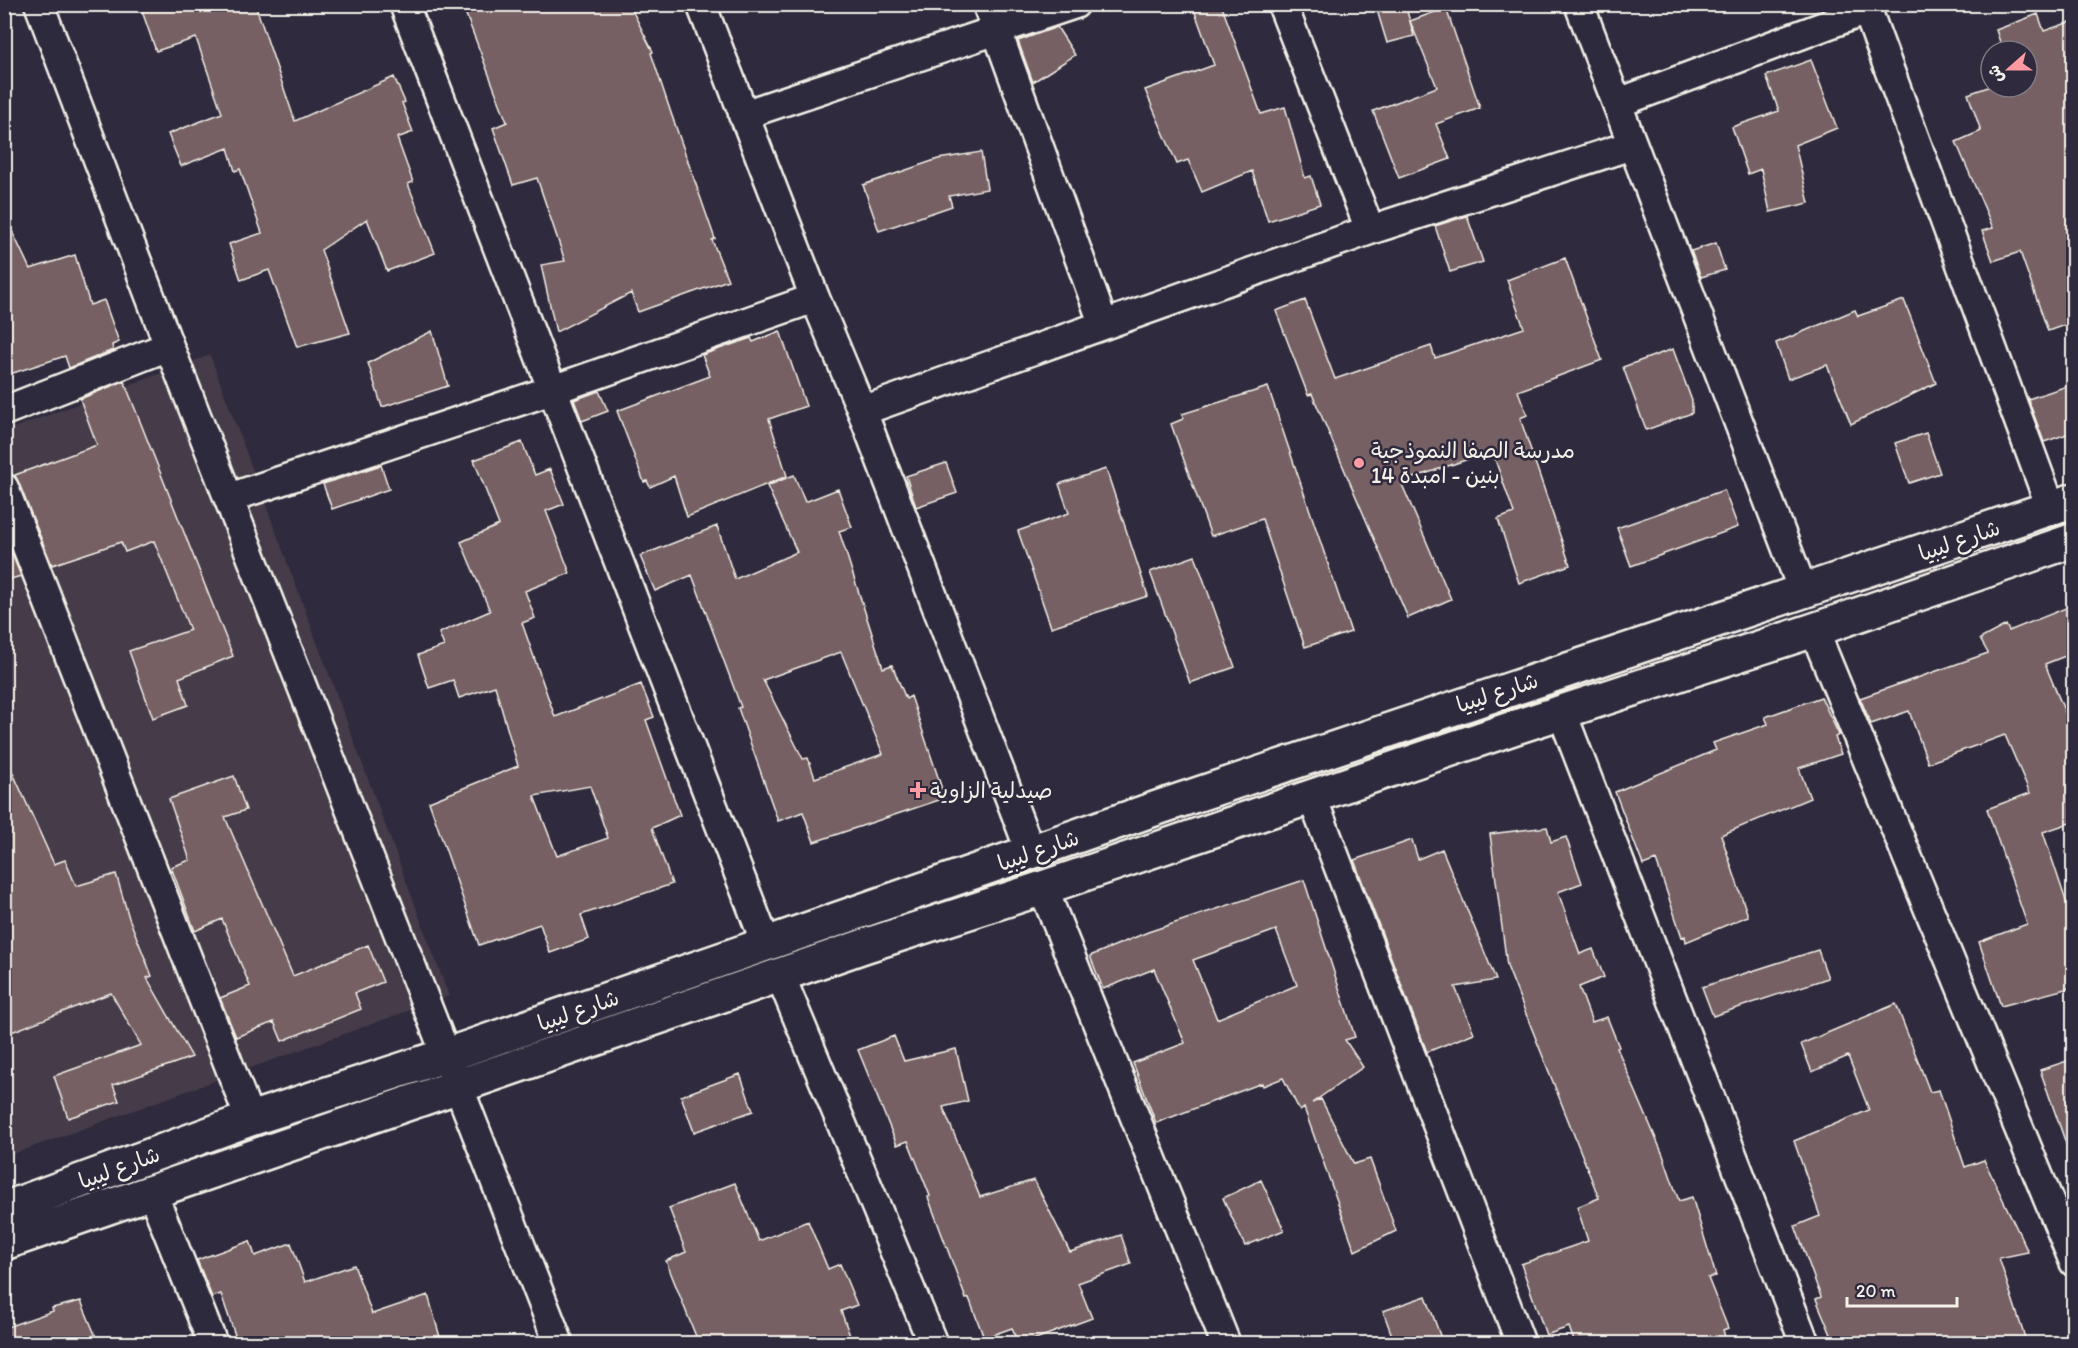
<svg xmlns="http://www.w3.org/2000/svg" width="2078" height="1348" font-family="Itim,'Playpen Sans Arabic',sans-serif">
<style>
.built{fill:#443a49}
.building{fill:#766064;stroke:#f4f1e8;stroke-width:1.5;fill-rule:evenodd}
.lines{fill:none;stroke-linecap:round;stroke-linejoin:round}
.street-casing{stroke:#f4f1e8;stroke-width:33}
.secondary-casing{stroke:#f4f1e8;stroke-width:38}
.street{stroke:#2f2a3d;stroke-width:28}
.secondary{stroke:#2f2a3d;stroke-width:33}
.poi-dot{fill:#ff9aa2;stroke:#2f2a3d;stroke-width:2}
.labels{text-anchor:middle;stroke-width:5;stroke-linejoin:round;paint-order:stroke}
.poi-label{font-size:22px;fill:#f4f1e8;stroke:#2f2a3d;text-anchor:start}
.street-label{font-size:22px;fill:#f4f1e8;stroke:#2f2a3d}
</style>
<rect width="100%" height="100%" fill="#2f2a3d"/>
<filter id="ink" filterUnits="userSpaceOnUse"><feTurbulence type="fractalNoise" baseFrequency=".0167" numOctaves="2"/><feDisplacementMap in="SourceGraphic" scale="12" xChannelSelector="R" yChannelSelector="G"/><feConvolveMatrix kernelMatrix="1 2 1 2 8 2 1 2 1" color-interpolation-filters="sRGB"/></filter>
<g filter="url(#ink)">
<path class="built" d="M 210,355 L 449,996 L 5,1157 L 5,431 Z"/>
<path class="building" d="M 160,4 L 255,4 L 295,121 L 394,77 L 405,102 L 402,103 L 413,132 L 397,138 L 413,182 L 408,184 L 435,253 L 387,271 L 367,219 L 321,250 L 350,333 L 297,347 L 269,270 L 241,280 L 229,244 L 262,233 L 240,169 L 235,171 L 228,148 L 181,166 L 168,134 L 222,113 L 196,38 L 156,51 L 142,11 Z
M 462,4 L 629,4 L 653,52 L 651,53 L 670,110 L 715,239 L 712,240 L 728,280 L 638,312 L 631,293 L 556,332 L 541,265 L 565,261 L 537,178 L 513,185 L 493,128 L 507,122 Z
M 1192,4 L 1221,4 L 1261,114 L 1285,107 L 1305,178 L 1311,176 L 1320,204 L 1268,221 L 1252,171 L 1202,192 L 1188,160 L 1177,164 L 1145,90 L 1214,65 Z
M 1398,4 L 1405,4 L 1414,36 L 1387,43 L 1377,10 Z
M 1446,8 L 1480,108 L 1436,124 L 1450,159 L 1399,178 L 1373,111 L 1437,87 L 1410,21 Z
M 2038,14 L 2044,31 L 2073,21 L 2073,322 L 2048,331 L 2020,252 L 1993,261 L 1982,231 L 1993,228 L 1956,142 L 1981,131 L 1968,94 L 1991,86 L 2027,87 L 2027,51 L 2003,51 L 1996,30 Z
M 1057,27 L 1075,55 L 1033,82 L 1018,41 Z
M 1811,60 L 1837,128 L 1795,145 L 1809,203 L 1770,212 L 1761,169 L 1748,174 L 1732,127 L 1779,111 L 1766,76 Z
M 981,152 L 987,189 L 949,196 L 952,206 L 879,231 L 863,185 L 938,159 Z
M 4,214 L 30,269 L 75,255 L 90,305 L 104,300 L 119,342 L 112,345 L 113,350 L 69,368 L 65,356 L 4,376 Z
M 1467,216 L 1483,262 L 1450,272 L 1435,226 Z
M 1716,243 L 1725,270 L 1701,277 L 1691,251 Z
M 1565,258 L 1602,360 L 1518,391 L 1527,415 L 1520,418 L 1570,565 L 1519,583 L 1498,519 L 1514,513 L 1492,451 L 1401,482 L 1451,599 L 1408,618 L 1312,394 L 1308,395 L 1276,311 L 1305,300 L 1335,379 L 1431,346 L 1435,358 L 1524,328 L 1507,280 Z
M 1904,300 L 1936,383 L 1851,424 L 1827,365 L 1788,379 L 1776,343 L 1855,310 L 1858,316 Z
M 432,331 L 448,386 L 382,407 L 368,363 Z
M 780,331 L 806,406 L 769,419 L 787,476 L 687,517 L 674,476 L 650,487 L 647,481 L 644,482 L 617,411 L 710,376 L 702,355 L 751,338 L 753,342 Z
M 1673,349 L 1692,401 L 1692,413 L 1646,430 L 1623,367 Z
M 124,381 L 233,656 L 179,678 L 188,705 L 153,718 L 129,651 L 190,630 L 154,541 L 125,552 L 121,542 L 52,565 L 15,475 L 97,445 L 80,399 Z
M 2073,384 L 2073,432 L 2044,442 L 2028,399 Z
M 1268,387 L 1351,632 L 1305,647 L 1262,519 L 1211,536 L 1171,424 L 1183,419 L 1182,414 Z
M 599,391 L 608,411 L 582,421 L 574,400 Z
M 1926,433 L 1940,473 L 1909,483 L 1895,443 Z
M 522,442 L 535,475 L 550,469 L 564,504 L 546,511 L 570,573 L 525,591 L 535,618 L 522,623 L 555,717 L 641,684 L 654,717 L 646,720 L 680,815 L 652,828 L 672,884 L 581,915 L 589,939 L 550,953 L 540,924 L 479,945 L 429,802 L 518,766 L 495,686 L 459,698 L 453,680 L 429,688 L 418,655 L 444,646 L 439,633 L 490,611 L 461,542 L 499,525 L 474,460 ZM 590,786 L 608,838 L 557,856 L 534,796 Z
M 946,463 L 957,493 L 916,507 L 906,476 Z
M 381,465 L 389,489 L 332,509 L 323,484 Z
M 1106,469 L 1148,596 L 1051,627 L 1018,531 L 1069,513 L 1059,484 Z
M 794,475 L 805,502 L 838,489 L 852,527 L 839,531 L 883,668 L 892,665 L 906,699 L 911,696 L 945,798 L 814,842 L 803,812 L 778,821 L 738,708 L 741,707 L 692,575 L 655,591 L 640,556 L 717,526 L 735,579 L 797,552 L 767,486 ZM 841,652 L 883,754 L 815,778 L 808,758 L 803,759 L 763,680 Z
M 1724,490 L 1738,527 L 1631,566 L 1617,528 Z
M 4,535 L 21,576 L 4,581 Z
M 1195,556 L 1235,667 L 1190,683 L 1150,572 Z
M 2073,605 L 2073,653 L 2045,664 L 2073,732 L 2073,822 L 2043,832 L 2073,922 L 2073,987 L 2001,1006 L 1979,942 L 2027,924 L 1987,809 L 2030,793 L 2005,735 L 1928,763 L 1909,711 L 1871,724 L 1860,698 L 1988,653 L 1980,639 L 2006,625 L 2009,631 Z
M 1821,697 L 1839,735 L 1835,737 L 1841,754 L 1799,768 L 1810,798 L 1721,835 L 1748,916 L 1686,942 L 1685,936 L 1682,937 L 1656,860 L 1643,865 L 1615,792 L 1716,750 L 1713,743 L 1768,724 L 1765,717 Z
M 4,753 L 54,864 L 65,860 L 76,886 L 116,874 L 129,918 L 152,976 L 147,978 L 192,1057 L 113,1085 L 119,1101 L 68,1118 L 54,1076 L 141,1045 L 111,993 L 4,1035 Z
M 234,776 L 246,810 L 225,817 L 293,976 L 368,945 L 383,982 L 355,993 L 361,1009 L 282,1041 L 274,1022 L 236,1037 L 220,998 L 250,986 L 222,919 L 195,931 L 171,867 L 190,860 L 169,799 Z
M 1547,827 L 1551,842 L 1566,837 L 1582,883 L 1558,892 L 1580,954 L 1593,949 L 1604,977 L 1579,987 L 1592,1022 L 1607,1017 L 1619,1047 L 1617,1048 L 1663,1155 L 1679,1201 L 1692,1197 L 1716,1276 L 1708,1278 L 1728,1328 L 1723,1330 L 1727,1344 L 1575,1344 L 1569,1327 L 1546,1335 L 1521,1264 L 1588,1241 L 1577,1207 L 1599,1198 L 1507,966 L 1490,834 Z
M 1412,840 L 1418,859 L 1442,849 L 1496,980 L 1455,987 L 1474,1033 L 1427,1052 L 1354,860 Z
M 1304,880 L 1355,1037 L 1345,1040 L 1363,1067 L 1312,1103 L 1321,1099 L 1354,1164 L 1370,1159 L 1396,1231 L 1355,1251 L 1304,1108 L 1300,1111 L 1283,1078 L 1263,1086 L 1262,1083 L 1156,1123 L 1133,1063 L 1185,1043 L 1154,969 L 1103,989 L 1090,956 L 1148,932 ZM 1276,930 L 1297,985 L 1217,1019 L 1193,960 Z
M 1818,950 L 1828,978 L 1713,1016 L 1702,987 Z
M 1896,1004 L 1930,1092 L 1939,1090 L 1965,1167 L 1984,1160 L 2028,1252 L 1999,1258 L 2027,1344 L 1835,1344 L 1816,1299 L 1821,1297 L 1795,1226 L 1820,1216 L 1794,1141 L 1869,1110 L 1848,1056 L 1812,1072 L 1801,1044 Z
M 894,1036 L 904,1061 L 956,1049 L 968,1101 L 943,1107 L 980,1197 L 1034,1180 L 1070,1252 L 1121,1235 L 1131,1264 L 1078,1283 L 1092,1318 L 1022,1344 L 1018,1344 L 1012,1328 L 984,1338 L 969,1298 L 966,1299 L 928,1197 L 930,1196 L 908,1141 L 897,1145 L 858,1050 Z
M 2073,1059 L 2073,1151 L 2069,1152 L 2040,1070 Z
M 740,1074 L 753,1111 L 694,1132 L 681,1096 Z
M 1261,1180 L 1284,1230 L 1245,1246 L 1223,1198 Z
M 735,1183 L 759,1241 L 808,1221 L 828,1269 L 840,1264 L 857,1305 L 841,1311 L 853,1344 L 699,1344 L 666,1261 L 686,1252 L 669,1208 Z
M 250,1241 L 255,1256 L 291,1243 L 305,1282 L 354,1265 L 372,1314 L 428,1295 L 442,1344 L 238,1344 L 221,1294 L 212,1297 L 197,1260 Z
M 1426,1296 L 1443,1344 L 1395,1344 L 1383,1311 Z
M 81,1301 L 99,1344 L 4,1344 L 4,1328 L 53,1311 L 52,1308 Z"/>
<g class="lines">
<g class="street-casing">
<path id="street" d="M 39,4 L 169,346 L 559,1344
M 404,4 L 766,944
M 701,4 L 815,298 L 862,411 L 1031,853
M 987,4 L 1103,323
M 1282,4 L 1370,230
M 1579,4 L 1803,591
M 1865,4 L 2051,508
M 1618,103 L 1867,10
M 743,115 L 1075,4
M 4,411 L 169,346
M 862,411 L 1370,230 L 1632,145
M 4,488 L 250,1119
M 229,498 L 552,390 L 815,298
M 1814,630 L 2074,1262
M 1562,713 L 1805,1344
M 1312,797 L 1521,1344
M 1043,888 L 1226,1344
M 780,975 L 933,1344
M 152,1192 L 213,1344"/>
</g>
<g class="secondary-casing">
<path id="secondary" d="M 4,1209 L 250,1119 L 447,1055 L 1160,807 L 2074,500
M 4,1243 L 864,946 L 1043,888 L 1516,727 L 1814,630 L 2074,540"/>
</g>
<use href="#street" class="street"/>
<use href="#secondary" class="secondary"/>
</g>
</g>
<g class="poi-dot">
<circle cx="1359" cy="463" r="6"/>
<path d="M915 781h6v6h6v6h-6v6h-6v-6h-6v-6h6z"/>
</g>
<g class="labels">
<g class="poi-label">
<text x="1371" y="458">مدرسة الصفا النموذجية<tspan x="1371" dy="25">بنين - امبدة 14</tspan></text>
<text x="930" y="798">صيدلية الزاوية</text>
</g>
<g class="street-label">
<text transform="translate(1959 540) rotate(-19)" y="8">شارع ليبيا</text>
<text transform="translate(1497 692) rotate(-18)" y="8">شارع ليبيا</text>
<text transform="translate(1038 850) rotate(-19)" y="8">شارع ليبيا</text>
<text transform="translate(578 1010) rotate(-19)" y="8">شارع ليبيا</text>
<text transform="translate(119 1167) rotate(-20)" y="8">شارع ليبيا</text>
</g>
</g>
<rect width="2078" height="1348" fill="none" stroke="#2f2a3d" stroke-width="24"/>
<rect x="12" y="12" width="2054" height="1324" fill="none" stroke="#f4f1e8" stroke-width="2" filter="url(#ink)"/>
<g transform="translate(2009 69) rotate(249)"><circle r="28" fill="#2f2a3d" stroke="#7e7a81" stroke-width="1.5"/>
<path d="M0-4.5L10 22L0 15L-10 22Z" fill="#ff9aa2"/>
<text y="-9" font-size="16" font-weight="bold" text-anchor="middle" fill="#f4f1e8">ش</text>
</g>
<path d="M1847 1297v9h110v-9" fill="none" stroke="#f4f1e8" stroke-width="3"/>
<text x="1856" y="1297" font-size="18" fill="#f4f1e8" stroke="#2f2a3d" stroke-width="4.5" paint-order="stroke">20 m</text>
</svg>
